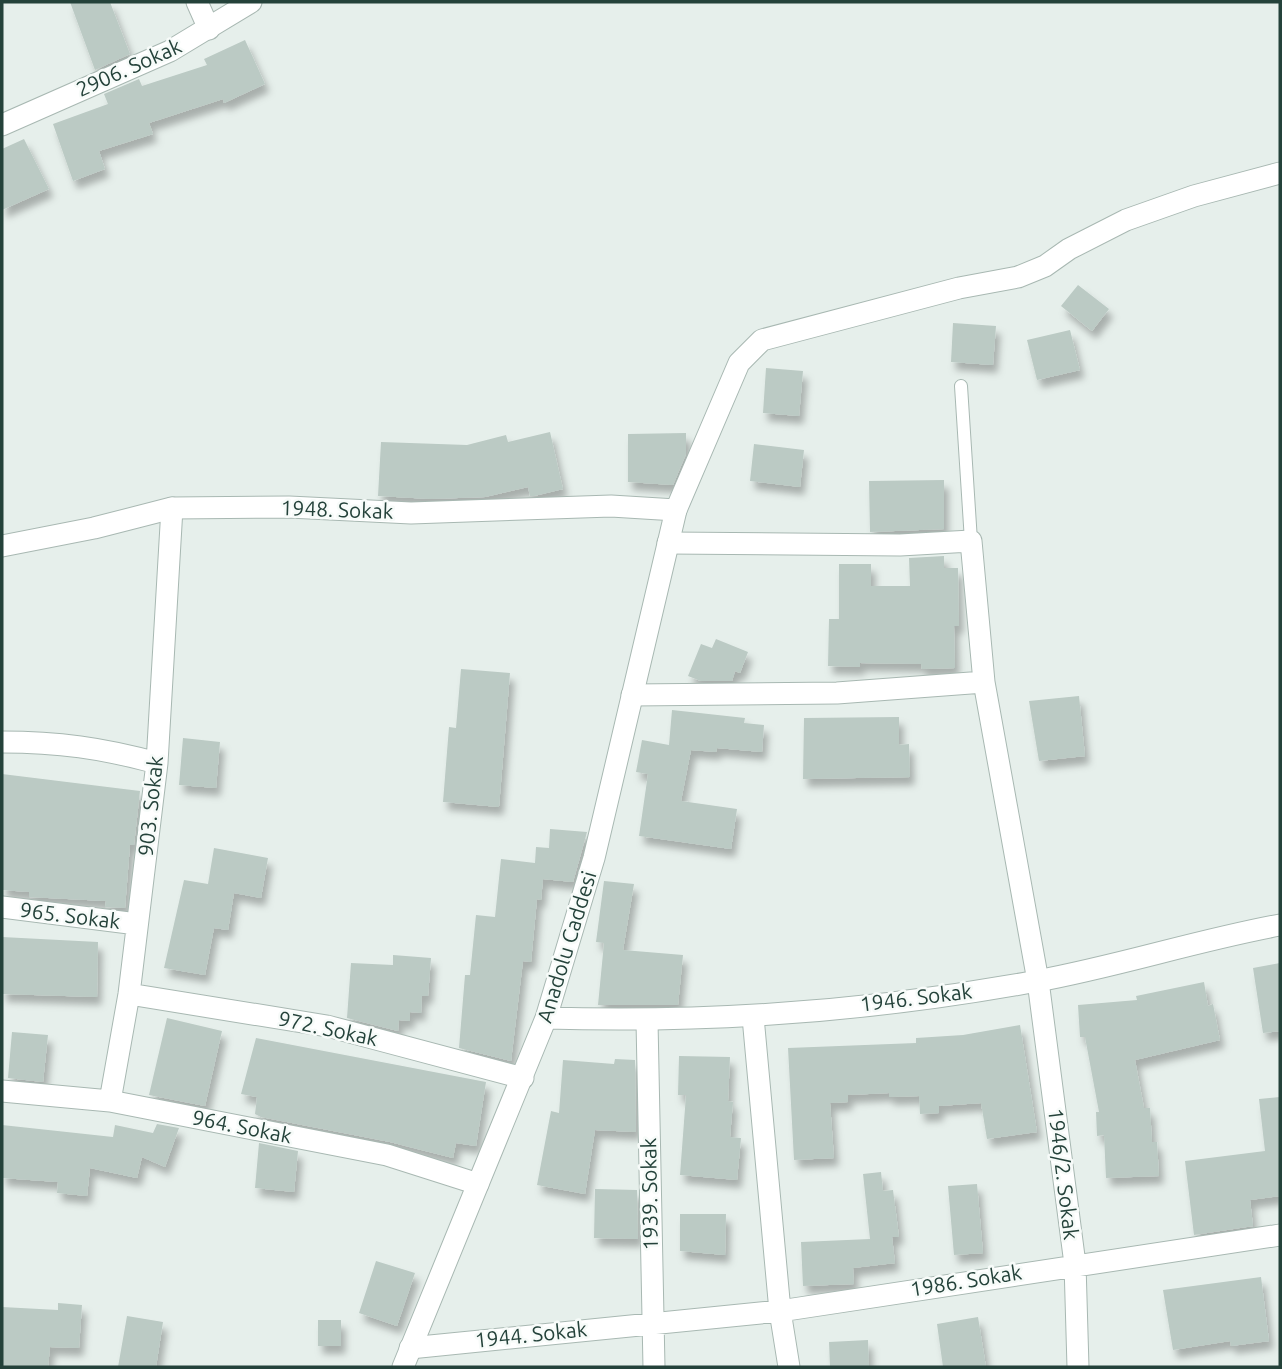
<svg xmlns="http://www.w3.org/2000/svg" width="1282" height="1369" font-family="Ubuntu,sans-serif">
<style>
.building{fill:#bbcac4;filter:url(#shadow)}
.lines{fill:none;stroke-linecap:round;stroke-linejoin:round}
.service-casing{stroke:#a8b8b2;stroke-width:14}
.minor-casing{stroke:#a8b8b2;stroke-width:23}
.tertiary-casing{stroke:#a8b8b2;stroke-width:23}
.service{stroke:#fff;stroke-width:12}
.minor{stroke:#fff;stroke-width:21}
.tertiary{stroke:#fff;stroke-width:21}
.labels{text-anchor:middle;stroke-width:5;stroke-linejoin:round;paint-order:stroke}
.street-label{font-size:21px;fill:#24423a;stroke:#f7fbf9}
</style>
<defs>
<filter id="shadow"><feDropShadow dx="4.5" dy="8" stdDeviation="3.5" flood-color="#0004"/></filter>
</defs>
<rect width="100%" height="100%" fill="#e6efeb"/>
<path class="building" d="M 70,2 L 110,2 L 130,54 L 95,70 Z
M 245,40 L 265,84 L 224,103 L 223,99 L 149,123 L 153,134 L 99,151 L 105,169 L 73,181 L 53,124 L 108,104 L 104,94 L 139,79 L 142,86 L 207,65 L 204,59 Z
M 24,139 L 49,189 L 2,210 L 2,149 Z
M 1078,285 L 1109,309 L 1092,331 L 1061,306 Z
M 953,323 L 996,326 L 993,365 L 951,362 Z
M 1070,330 L 1080,370 L 1037,380 L 1027,340 Z
M 766,368 L 803,371 L 799,416 L 763,413 Z
M 550,432 L 563,489 L 534,496 L 530,496 L 528,487 L 485,497 L 431,499 L 378,496 L 381,442 L 467,445 L 506,435 L 508,442 Z
M 686,433 L 686,454 L 673,485 L 628,482 L 628,434 Z
M 754,444 L 804,450 L 800,487 L 750,481 Z
M 944,480 L 944,529 L 870,532 L 869,481 Z
M 944,556 L 944,568 L 958,568 L 959,626 L 954,626 L 955,668 L 922,669 L 921,664 L 860,663 L 860,667 L 828,666 L 829,619 L 839,619 L 839,564 L 871,564 L 871,586 L 910,586 L 909,558 Z
M 716,639 L 748,652 L 740,673 L 735,671 L 732,681 L 701,681 L 688,676 L 701,644 L 712,648 Z
M 461,669 L 510,673 L 499,807 L 443,802 L 449,727 L 456,728 Z
M 1079,696 L 1085,756 L 1039,761 L 1029,701 Z
M 672,710 L 745,718 L 744,723 L 764,725 L 762,752 L 717,748 L 716,752 L 691,750 L 681,801 L 737,809 L 731,849 L 639,836 L 648,774 L 636,772 L 642,740 L 669,745 Z
M 899,717 L 899,745 L 909,744 L 910,777 L 803,779 L 804,718 Z
M 183,738 L 220,742 L 216,788 L 179,785 Z
M 2,774 L 140,791 L 134,845 L 130,845 L 125,908 L 105,907 L 106,901 L 29,897 L 29,892 L 2,890 Z
M 550,829 L 587,832 L 573,882 L 543,879 L 541,900 L 537,899 L 531,962 L 523,961 L 511,1061 L 459,1048 L 465,975 L 470,975 L 476,915 L 495,917 L 501,859 L 535,863 L 536,847 L 549,848 Z
M 214,848 L 268,858 L 261,898 L 234,893 L 228,930 L 214,928 L 205,975 L 164,968 L 184,880 L 208,884 Z
M 604,881 L 634,884 L 623,950 L 683,955 L 678,1005 L 598,1005 L 604,943 L 596,942 Z
M 2,937 L 98,942 L 97,997 L 2,994 Z
M 393,955 L 431,958 L 428,996 L 422,996 L 421,1013 L 410,1012 L 410,1021 L 399,1020 L 398,1031 L 347,1018 L 351,963 L 393,965 Z
M 1280,963 L 1280,1031 L 1263,1033 L 1253,968 Z
M 1204,982 L 1208,1006 L 1213,1004 L 1220,1040 L 1135,1060 L 1144,1108 L 1150,1108 L 1152,1142 L 1157,1142 L 1159,1176 L 1106,1178 L 1104,1135 L 1097,1136 L 1096,1112 L 1099,1112 L 1085,1037 L 1080,1037 L 1078,1005 L 1137,1000 L 1136,996 Z
M 167,1018 L 222,1031 L 205,1106 L 149,1095 Z
M 1020,1025 L 1037,1132 L 987,1139 L 981,1103 L 939,1106 L 939,1113 L 920,1114 L 919,1096 L 889,1097 L 889,1093 L 848,1095 L 848,1102 L 830,1103 L 834,1158 L 794,1160 L 788,1048 L 916,1043 L 916,1038 L 963,1035 Z
M 12,1032 L 48,1035 L 43,1082 L 8,1078 Z
M 256,1038 L 486,1082 L 476,1146 L 456,1143 L 453,1158 L 390,1142 L 261,1117 L 255,1114 L 257,1097 L 241,1094 Z
M 679,1056 L 730,1057 L 728,1101 L 733,1102 L 730,1137 L 741,1138 L 737,1180 L 680,1175 L 686,1095 L 678,1095 Z
M 615,1059 L 635,1060 L 636,1132 L 595,1130 L 585,1194 L 537,1185 L 551,1111 L 559,1113 L 563,1060 L 614,1064 Z
M 1280,1097 L 1280,1196 L 1250,1200 L 1253,1226 L 1194,1235 L 1185,1161 L 1265,1151 L 1259,1099 Z
M 157,1124 L 179,1128 L 165,1167 L 142,1157 L 137,1178 L 90,1168 L 87,1196 L 57,1193 L 58,1182 L 2,1178 L 2,1125 L 113,1137 L 115,1125 L 153,1133 Z
M 259,1143 L 298,1151 L 294,1192 L 255,1188 Z
M 881,1172 L 883,1191 L 893,1190 L 899,1237 L 892,1237 L 895,1263 L 853,1268 L 854,1284 L 803,1286 L 801,1242 L 870,1239 L 863,1174 Z
M 977,1184 L 983,1253 L 954,1255 L 948,1186 Z
M 595,1189 L 637,1190 L 638,1239 L 594,1238 Z
M 680,1214 L 726,1214 L 725,1255 L 680,1251 Z
M 376,1261 L 415,1273 L 397,1326 L 359,1313 Z
M 1261,1277 L 1269,1341 L 1231,1346 L 1230,1341 L 1173,1350 L 1163,1290 Z
M 58,1303 L 82,1305 L 79,1348 L 50,1347 L 48,1367 L 2,1367 L 2,1307 L 58,1310 Z
M 127,1316 L 163,1322 L 156,1367 L 118,1367 Z
M 978,1317 L 986,1367 L 943,1367 L 937,1324 Z
M 318,1320 L 341,1320 L 341,1346 L 318,1346 Z
M 868,1340 L 869,1367 L 830,1367 L 829,1342 Z"/>
<g class="lines">
<g class="service-casing">
<path id="service" d="M 961,386 L 971,541"/>
</g>
<g class="minor-casing">
<path id="minor" d="M 197,2 L 209,29
M 676,510 L 739,363 L 762,340 L 959,288 L 1018,277 L 1045,266 L 1069,249 L 1126,220 L 1194,196 L 1280,173
M 668,543 L 900,545 L 971,541 L 984,682 L 1038,981 L 1075,1264 L 1078,1367
M 632,695 L 837,693 L 984,682
M 2,742 C 58,742 102,748 157,763
M 2,907 L 137,924
M 129,994 L 327,1026 L 523,1078
M 753,1017 L 780,1311 L 789,1367
M 647,1021 L 654,1367
M 2,1091 L 110,1101 L 387,1155 L 478,1184
M 110,1101 L 129,994 L 157,763 L 172,508
M 410,1348 L 780,1311 L 1280,1235"/>
</g>
<g class="tertiary-casing">
<path id="tertiary" d="M 2,125 L 170,51 L 251,2
M 2,546 L 94,528 L 172,508 L 289,507 L 411,513 L 611,506 L 676,510 L 594,858 L 546,1018 L 403,1367
M 546,1018 C 710,1023 875,1011 1037,981 C 1119,966 1198,940 1280,925"/>
</g>
<use href="#service" class="service"/>
<use href="#minor" class="minor"/>
<use href="#tertiary" class="tertiary"/>
</g>
<g class="labels">
<g class="street-label">
<text transform="translate(129 68) rotate(-24)" y="7">2906. Sokak</text>
<text transform="translate(337 510) rotate(2)" y="7">1948. Sokak</text>
<text transform="translate(151 806) rotate(-84)" y="7">903. Sokak</text>
<text transform="translate(70 916) rotate(7)" y="7">965. Sokak</text>
<text transform="translate(567 947) rotate(-73)" y="7">Anadolu Caddesi</text>
<text transform="translate(916 998) rotate(-7)" y="7">1946. Sokak</text>
<text transform="translate(328 1029) rotate(12)" y="7">972. Sokak</text>
<text transform="translate(242 1127) rotate(11)" y="7">964. Sokak</text>
<text transform="translate(1063 1174) rotate(83)" y="7">1946/2. Sokak</text>
<text transform="translate(650 1194) rotate(-91)" y="7">1939. Sokak</text>
<text transform="translate(966 1281) rotate(-9)" y="7">1986. Sokak</text>
<text transform="translate(531 1335) rotate(-6)" y="7">1944. Sokak</text>
</g>
</g>
<rect width="1282" height="1369" fill="none" stroke="#24423a" stroke-width="7"/>
</svg>
